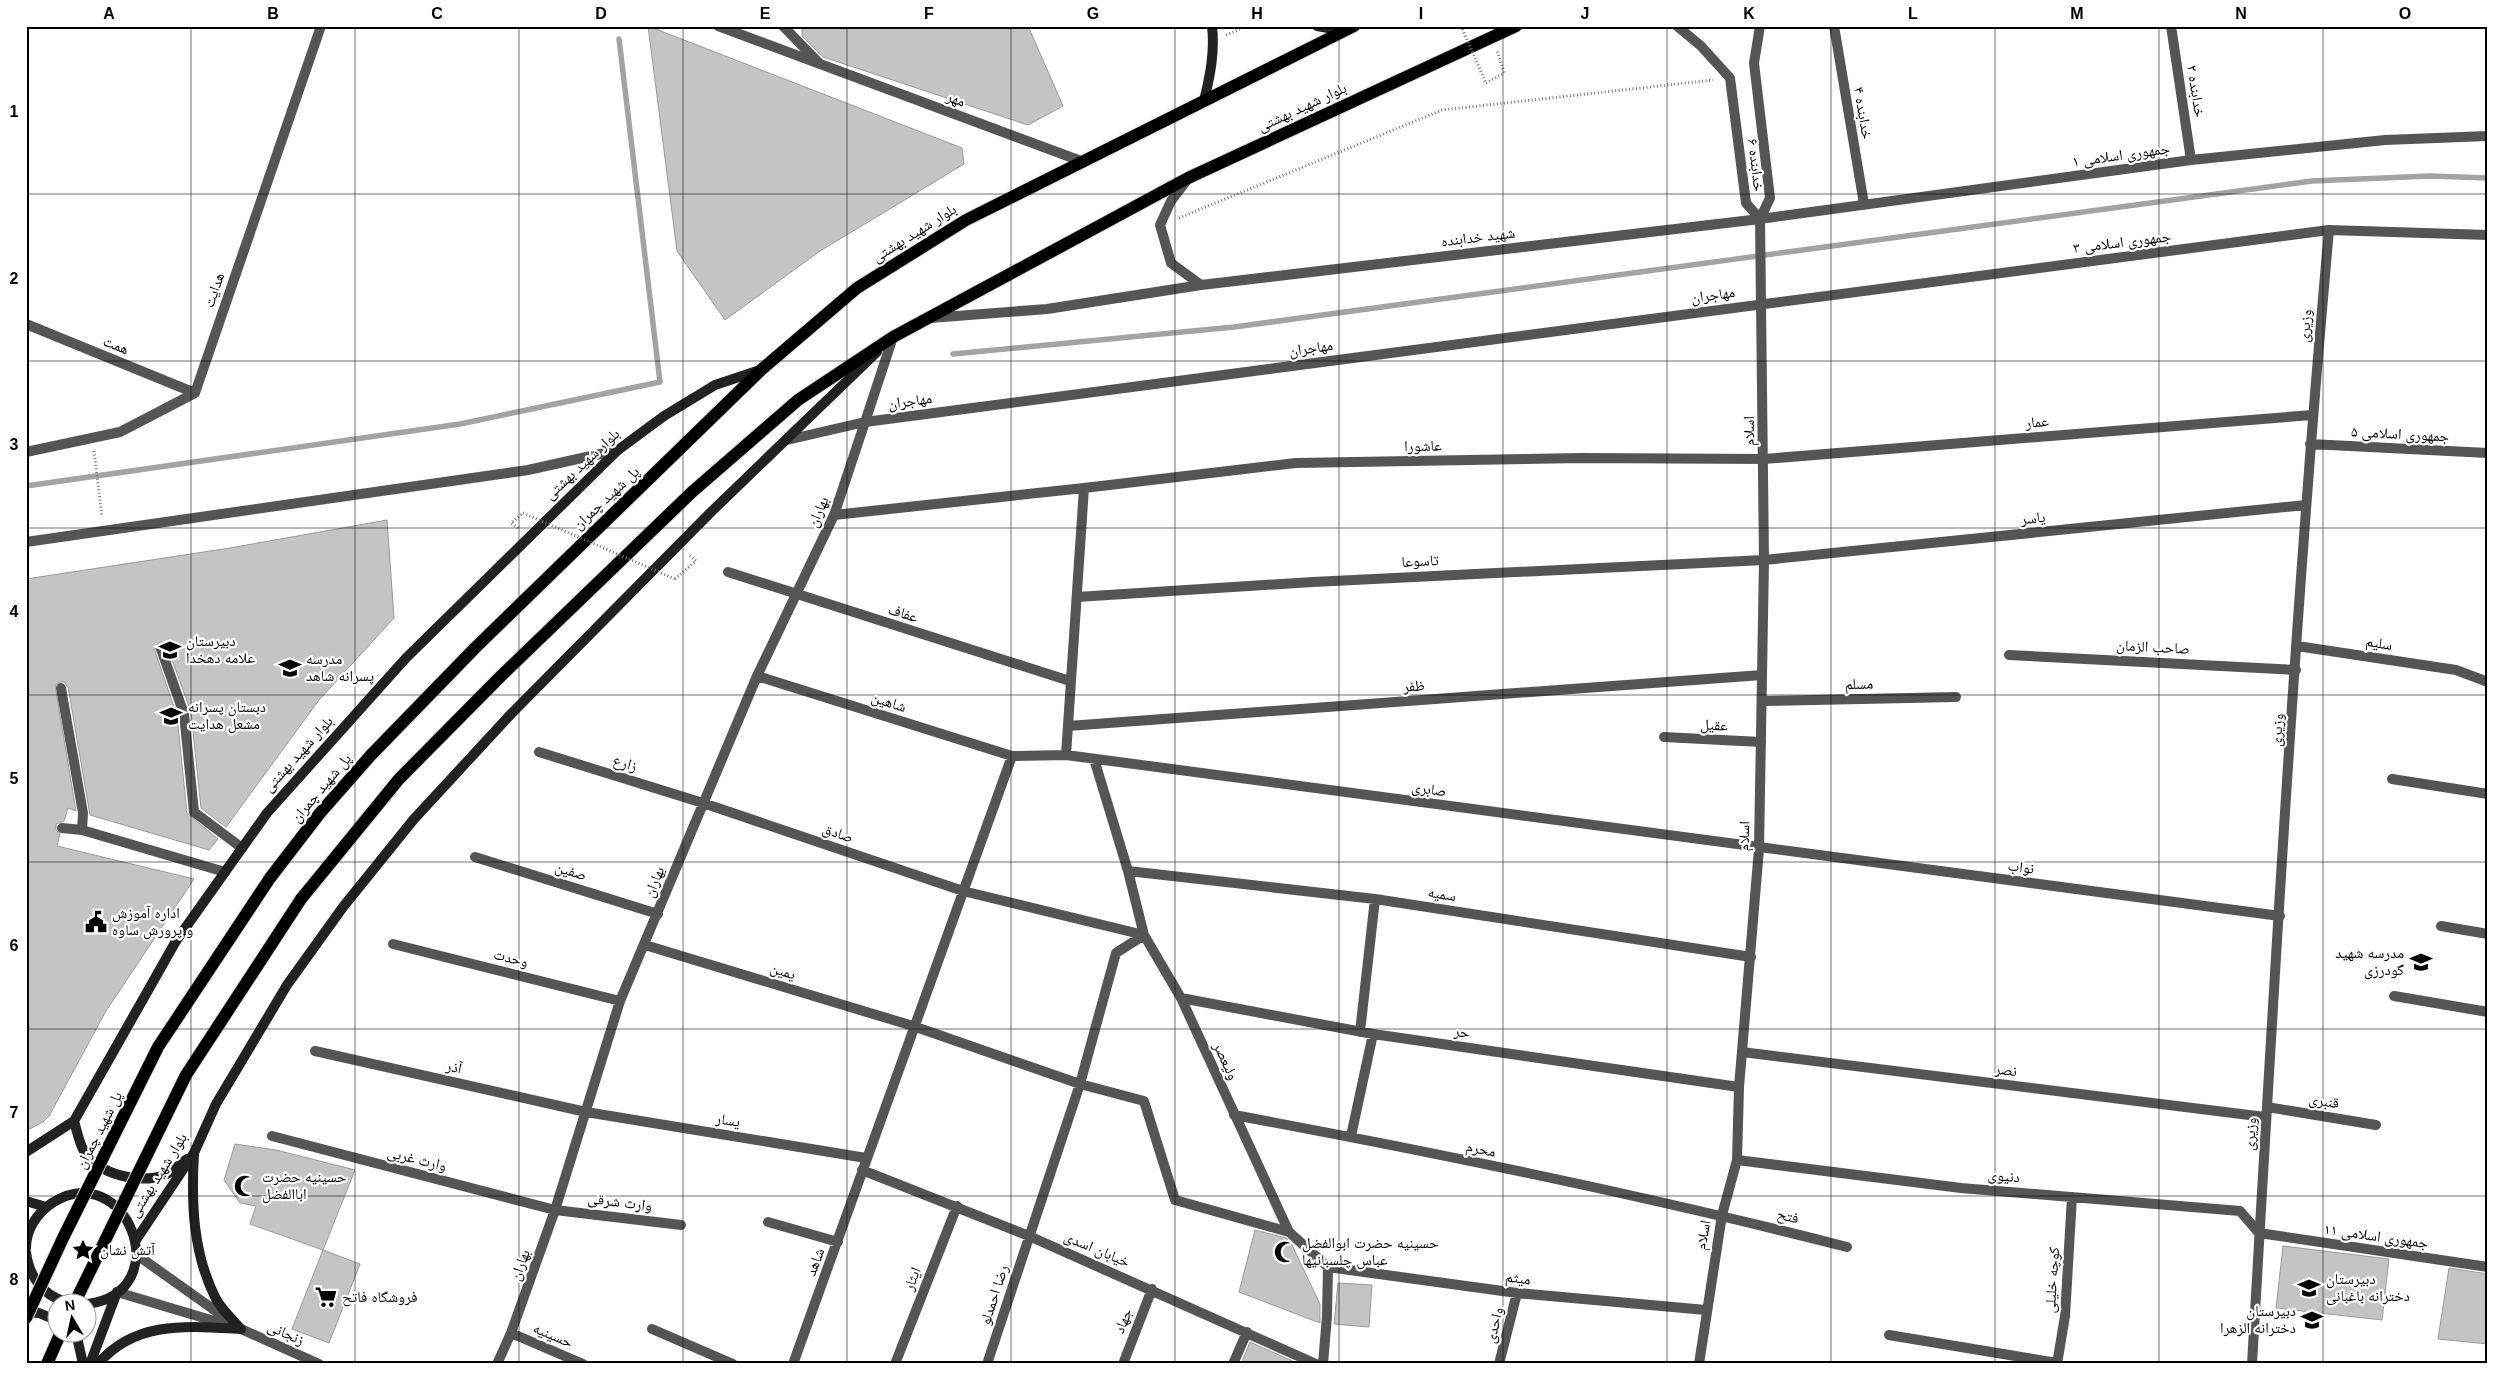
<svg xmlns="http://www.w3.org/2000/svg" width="2514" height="1390" font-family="Arial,'Noto Naskh Arabic',sans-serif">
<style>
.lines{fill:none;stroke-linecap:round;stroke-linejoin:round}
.stream{stroke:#a3a3a3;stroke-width:5.5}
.building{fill:#c4c4c4;stroke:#999}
.primary-casing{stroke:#dbdbdb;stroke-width:14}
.path{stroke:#777;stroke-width:3;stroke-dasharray:1 2.5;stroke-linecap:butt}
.minor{stroke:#555;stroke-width:10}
.tertiary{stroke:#555;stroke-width:10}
.secondary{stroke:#222;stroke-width:10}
.primary{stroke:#000;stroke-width:12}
.primary-bridge-casing{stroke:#dbdbdb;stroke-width:14;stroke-linecap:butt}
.path-bridge{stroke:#777;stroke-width:3;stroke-dasharray:1 2.5;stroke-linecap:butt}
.primary-bridge{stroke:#000;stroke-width:12}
.grid{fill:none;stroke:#000;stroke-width:1;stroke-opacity:0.55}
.labels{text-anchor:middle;stroke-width:4.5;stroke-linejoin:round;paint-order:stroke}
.street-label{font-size:15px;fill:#000;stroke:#fff}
.poi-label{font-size:15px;fill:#000;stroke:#fff;text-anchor:start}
.neatline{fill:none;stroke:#000;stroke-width:2}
.grid-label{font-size:16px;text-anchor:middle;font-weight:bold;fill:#000}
</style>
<rect width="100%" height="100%" fill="#fff"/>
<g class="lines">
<path class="stream" d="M 953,354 L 1234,327 L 2312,181 L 2430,176 L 2488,178
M 26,486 L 460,424 L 660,382 L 619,39"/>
</g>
<path class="building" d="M 648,26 L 962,148 L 964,164 L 820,251 L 725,320 L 677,251 Z
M 802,26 L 1028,26 L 1063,106 L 1028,125 L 823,57 L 802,36 Z
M 387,520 L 394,618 L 319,700 L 226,827 L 201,808 L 191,712 L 167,646 L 162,642 L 156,645 L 155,651 L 177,716 L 187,813 L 218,839 L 209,850 L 90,815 L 68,687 L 63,681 L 55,685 L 76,811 L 68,808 L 64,821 L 56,824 L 56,830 L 60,834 L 57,846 L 194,879 L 106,1011 L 49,1116 L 43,1122 L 26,1131 L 26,579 L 230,548 Z
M 235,1144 L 276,1150 L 355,1170 L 323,1250 L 250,1224 L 256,1206 L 240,1203 L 224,1180 Z
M 1255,1230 L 1286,1238 L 1291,1243 L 1320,1304 L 1320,1323 L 1239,1292 Z
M 2283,1246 L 2389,1259 L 2382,1320 L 2276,1308 Z
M 323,1250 L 360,1264 L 329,1343 L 292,1329 Z
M 2449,1268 L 2488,1274 L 2488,1344 L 2438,1339 Z
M 1338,1283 L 1372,1285 L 1369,1327 L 1334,1324 Z
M 1250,1342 L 1299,1364 L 1241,1364 Z"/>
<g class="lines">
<g class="primary-casing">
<path id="primary" d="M 270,878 L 320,813 L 371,755 L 475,648 L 761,370 L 857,288 L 966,220 L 1354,26
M 301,899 L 399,779 L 501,676 L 692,492 L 798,400 L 893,337 L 1188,178 L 1516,26
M 47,1364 L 61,1332"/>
</g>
<path class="path" d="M 1226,35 L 1247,26
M 1486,83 L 1504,73 L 1497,50
M 1179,218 L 1442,110 L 1713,80
M 94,451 L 102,517
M 518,528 L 511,523 L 523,513
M 675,579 L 696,561 L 689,555"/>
<path class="minor" d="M 1834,26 L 1864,204
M 2171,26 L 2191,160
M 26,324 L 195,393
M 2310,444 L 2488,453
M 26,452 L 120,432 L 195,393 L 321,26
M 1084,488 L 1296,463 L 1582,458 L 1764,459 L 2312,415
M 834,515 L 1084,488 L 1066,755
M 728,572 L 1070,681
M 1077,597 L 1313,582 L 1764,560 L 2306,505
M 2297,646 L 2456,670 L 2488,682
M 161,649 L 184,714 L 194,812 L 242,848
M 2009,655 L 2296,670
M 757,676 L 1012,756 L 1066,755 L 2280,916
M 61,688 L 83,813 L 82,830
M 1763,701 L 1956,697
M 1068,726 L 1762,675
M 1664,737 L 1761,742
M 539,752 L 703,803 L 963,891 L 1144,935
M 1094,759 L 1128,871 L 1144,935 L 1181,998 L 1289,1232 L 1328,1267 L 1327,1316 L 1323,1364
M 2392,779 L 2488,794
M 475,857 L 658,914
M 1128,871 L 1375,899 L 1751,957
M 2441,926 L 2488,934
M 393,944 L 620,1001
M 645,945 L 913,1026 L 1080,1084 L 1144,1101 L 1175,1200 L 1289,1232
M 2394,996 L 2488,1012
M 1181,998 L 1373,1034 L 1739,1087
M 1360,1032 L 1375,899
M 315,1051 L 586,1112 L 866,1158
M 1742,1052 L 2265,1117
M 2267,1107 L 2376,1125
M 1234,1115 C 1439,1153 1644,1195 1847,1247
M 272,1136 L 555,1210 L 681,1225
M 1351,1136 L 1373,1034
M 1737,1160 L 1961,1188 L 2240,1211 L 2259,1233
M 862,1170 L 1029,1236 L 1316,1364
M 768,1222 L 838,1242
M 2259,1233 L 2488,1267
M 1328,1267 L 1517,1293 L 1706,1310
M 652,1329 L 733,1364
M 511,1333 L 583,1364
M 1889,1335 L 2057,1363
M 497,1364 L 511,1333 L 555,1210 L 620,1001 L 757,676 L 834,515 L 865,422
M 793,1364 L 1012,756
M 895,1364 L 957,1206
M 987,1364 L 1080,1084 L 1116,953 L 1144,935
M 1123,1364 L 1152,1289
M 1233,1364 L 1247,1332
M 1499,1364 L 1517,1293
M 2057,1364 L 2065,1316 L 2072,1197
M 2252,1364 C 2274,986 2295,607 2329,230"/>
<path class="tertiary" d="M 718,26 L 1081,161
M 783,26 L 819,63
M 1677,26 L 1701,46 L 1730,78 L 1746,203 L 1760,219
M 1187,180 L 1171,201 L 1160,225 L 1171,263 L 1201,285
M 930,318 L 1047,309 L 1201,285 L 1760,219 L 2191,160 L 2385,140 L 2488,136
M 865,422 L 893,337
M 787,440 L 865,422 L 2329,230 L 2488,235
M 26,542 L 528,470 L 618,450
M 62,828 L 82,830 L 225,872
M 137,1255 L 234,1324
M 117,1292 L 241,1329 L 319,1364
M 1699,1364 L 1722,1215 L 1737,1160 L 1739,1087 L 1759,849 L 1764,560 L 1760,219 L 1770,198 L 1754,63 L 1760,26"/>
<path class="secondary" d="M 1317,26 L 1345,31
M 1204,101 C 1210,76 1215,52 1212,26
M 74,1121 C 77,1131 79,1143 84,1151 C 99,1175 139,1184 165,1175 C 172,1172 180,1164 187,1159
M 26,1152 L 74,1121 L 176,941 L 267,813 L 406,658 L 618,450 L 664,416 L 715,385 L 760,370
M 194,1154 C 191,1203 193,1254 216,1299 C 222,1310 233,1320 241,1329
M 26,1201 L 46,1207
M 136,1240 L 194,1153 L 216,1104 L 287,985 L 343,907 L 414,819 L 511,714 L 712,511 L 877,352
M 26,1248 C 26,1230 37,1213 52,1203 C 126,1156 179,1291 88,1304
M 26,1252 C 29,1276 42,1295 66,1302
M 26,1312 L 39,1313 L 58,1321
M 72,1332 L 77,1337 L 83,1364
M 90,1364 L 117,1292
M 98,1364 C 135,1320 189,1326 241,1329"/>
<use href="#primary" class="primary"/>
<g class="primary-bridge-casing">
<path id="primary-bridge" d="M 75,1302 L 186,1075 L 301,899
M 26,1318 L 63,1238 L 158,1047 L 270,878"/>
</g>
<path class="path-bridge" d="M 1461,26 L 1486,83
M 523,513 L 675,579"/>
<use href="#primary-bridge" class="primary-bridge"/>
</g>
<path class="grid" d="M 191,26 L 191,1364M 355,26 L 355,1364M 519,26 L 519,1364M 683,26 L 683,1364M 847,26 L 847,1364M 1011,26 L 1011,1364M 1175,26 L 1175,1364M 1339,26 L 1339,1364M 1503,26 L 1503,1364M 1667,26 L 1667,1364M 1831,26 L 1831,1364M 1995,26 L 1995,1364M 2159,26 L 2159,1364M 2323,26 L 2323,1364M 26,194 L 2488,194M 26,361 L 2488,361M 26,528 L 2488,528M 26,695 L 2488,695M 26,862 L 2488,862M 26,1029 L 2488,1029M 26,1196 L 2488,1196"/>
<defs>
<g id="school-bare" transform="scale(1.725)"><path d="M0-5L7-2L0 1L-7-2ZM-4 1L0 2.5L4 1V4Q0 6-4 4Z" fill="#000" stroke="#fff" stroke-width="2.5" paint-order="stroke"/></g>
<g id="civic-bare" transform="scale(1.725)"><path d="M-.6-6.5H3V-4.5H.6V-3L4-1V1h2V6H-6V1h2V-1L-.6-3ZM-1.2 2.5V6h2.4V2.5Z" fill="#000" stroke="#fff" stroke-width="2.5" paint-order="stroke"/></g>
<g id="mosque-bare" transform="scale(1.725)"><path d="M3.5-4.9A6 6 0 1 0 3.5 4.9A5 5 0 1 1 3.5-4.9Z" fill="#000" stroke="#fff" stroke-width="2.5" paint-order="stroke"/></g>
<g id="sight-bare" transform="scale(1.725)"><path d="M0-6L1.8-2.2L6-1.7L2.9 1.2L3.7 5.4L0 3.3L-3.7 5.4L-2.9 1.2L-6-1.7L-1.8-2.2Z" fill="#000" stroke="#fff" stroke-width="2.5" paint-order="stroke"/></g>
<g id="supermarket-bare" transform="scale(1.725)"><path d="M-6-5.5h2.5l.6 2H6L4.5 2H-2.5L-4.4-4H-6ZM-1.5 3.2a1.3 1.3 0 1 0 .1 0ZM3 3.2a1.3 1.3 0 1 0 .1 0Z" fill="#000" stroke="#fff" stroke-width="2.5" paint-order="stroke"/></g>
</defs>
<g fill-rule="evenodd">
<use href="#school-bare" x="170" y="650"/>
<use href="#school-bare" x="290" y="668"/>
<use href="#school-bare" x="171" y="716"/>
<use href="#civic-bare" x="96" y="922"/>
<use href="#school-bare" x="2421" y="962"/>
<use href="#mosque-bare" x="245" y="1186"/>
<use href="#sight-bare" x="83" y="1250"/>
<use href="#mosque-bare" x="1285" y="1252"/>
<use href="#school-bare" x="2309" y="1288"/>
<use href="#supermarket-bare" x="326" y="1297"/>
<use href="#school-bare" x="2312" y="1320"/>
</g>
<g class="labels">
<g class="street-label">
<text transform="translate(2196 91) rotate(81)" y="5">خدابنده ۲</text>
<text transform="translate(956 99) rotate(20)" y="5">مهر</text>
<text transform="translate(1302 107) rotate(-25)" y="5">بلوار شهید بهشتی</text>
<text transform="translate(1863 113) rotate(80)" y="5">خدابنده ۴</text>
<text transform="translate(2121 155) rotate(-8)" y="5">جمهوری اسلامی ۱</text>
<text transform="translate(1756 165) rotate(83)" y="5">خدابنده ۶</text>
<text transform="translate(914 233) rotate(-32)" y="5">بلوار شهید بهشتی</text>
<text transform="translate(1478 237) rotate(-7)" y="5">شهید خدابنده</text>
<text transform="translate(2122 242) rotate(-7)" y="5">جمهوری اسلامی ۳</text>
<text transform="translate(214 290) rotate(-71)" y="5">هدایت</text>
<text transform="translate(1713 295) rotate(-8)" y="5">مهاجران</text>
<text transform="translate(2305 326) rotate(-85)" y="5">وزیری</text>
<text transform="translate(116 345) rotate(22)" y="5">همت</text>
<text transform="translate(1311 348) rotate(-8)" y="5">مهاجران</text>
<text transform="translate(910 401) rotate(-8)" y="5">مهاجران</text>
<text transform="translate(2037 422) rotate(-5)" y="5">عمار</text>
<text transform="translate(1749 431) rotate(-91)" y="5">اسلام</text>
<text transform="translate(2400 434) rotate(3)" y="5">جمهوری اسلامی ۵</text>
<text transform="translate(1423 446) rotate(-1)" y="5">عاشورا</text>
<text transform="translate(582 464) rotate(-43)" y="5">بلوار شهید بهشتی</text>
<text transform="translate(606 498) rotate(-43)" y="5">پل شهید چمران</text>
<text transform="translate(818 512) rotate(-67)" y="5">بهاران</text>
<text transform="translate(2033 518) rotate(-6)" y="5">یاسر</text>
<text transform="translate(1420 561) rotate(-3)" y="5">تاسوعا</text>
<text transform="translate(903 613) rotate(17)" y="5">عفاف</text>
<text transform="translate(2379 643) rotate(9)" y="5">سلیم</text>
<text transform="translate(2153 647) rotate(3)" y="5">صاحب الزمان</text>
<text transform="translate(1859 684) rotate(-1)" y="5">مسلم</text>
<text transform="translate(1414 686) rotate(-4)" y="5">ظفر</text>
<text transform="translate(889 702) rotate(18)" y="5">شاهین</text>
<text transform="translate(1714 725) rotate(3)" y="5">عقیل</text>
<text transform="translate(2277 730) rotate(-86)" y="5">وزیری</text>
<text transform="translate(298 754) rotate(-48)" y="5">بلوار شهید بهشتی</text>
<text transform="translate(625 763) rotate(17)" y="5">زارع</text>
<text transform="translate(321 788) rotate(-50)" y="5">پل شهید چمران</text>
<text transform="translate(1429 789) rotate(8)" y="5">صابری</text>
<text transform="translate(838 833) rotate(19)" y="5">صادق</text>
<text transform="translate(1744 836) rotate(-88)" y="5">اسلام</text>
<text transform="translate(2021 867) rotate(7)" y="5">نواب</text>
<text transform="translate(571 871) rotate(17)" y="5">صفین</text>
<text transform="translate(654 882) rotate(-68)" y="5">بهاران</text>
<text transform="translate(1442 894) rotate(9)" y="5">سمیه</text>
<text transform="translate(511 958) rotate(14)" y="5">وحدت</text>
<text transform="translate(783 971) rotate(17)" y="5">یمین</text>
<text transform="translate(1462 1032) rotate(8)" y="5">حر</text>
<text transform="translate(1226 1061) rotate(65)" y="5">ولیعصر</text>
<text transform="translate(454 1067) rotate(13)" y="5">آذر</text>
<text transform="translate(2006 1070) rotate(7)" y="5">نصر</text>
<text transform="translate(2324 1101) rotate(9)" y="5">قنبری</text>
<text transform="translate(728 1120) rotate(9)" y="5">یسار</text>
<text transform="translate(99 1130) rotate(-63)" y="5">پل شهید چمران</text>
<text transform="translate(2250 1134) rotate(-86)" y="5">وزیری</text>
<text transform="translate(1481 1149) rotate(12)" y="5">محرم</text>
<text transform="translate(417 1159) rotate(14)" y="5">وارث غربی</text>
<text transform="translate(158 1175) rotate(-58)" y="5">بلوار شهید بهشتی</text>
<text transform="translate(2004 1176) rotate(5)" y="5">دنیوی</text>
<text transform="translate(620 1202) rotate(7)" y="5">وارث شرقی</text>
<text transform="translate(1788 1216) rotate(14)" y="5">فتح</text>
<text transform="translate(1703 1235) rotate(-80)" y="5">اسلام</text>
<text transform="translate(2376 1236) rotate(8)" y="5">جمهوری اسلامی ۱۱</text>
<text transform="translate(1097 1249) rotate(23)" y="5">خیابان اسدی</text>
<text transform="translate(815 1262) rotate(-70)" y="5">شاهد</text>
<text transform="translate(520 1265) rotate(-70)" y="5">بهاران</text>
<text transform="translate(1518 1278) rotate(7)" y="5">میثم</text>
<text transform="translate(912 1279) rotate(-69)" y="5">ایثار</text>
<text transform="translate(2052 1280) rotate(-86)" y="5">کوچه خلیلی</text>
<text transform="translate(994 1295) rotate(-72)" y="5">رضا احمدلو</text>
<text transform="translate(1123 1321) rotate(-68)" y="5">جهاد</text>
<text transform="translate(1494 1325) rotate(-76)" y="5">واحدی</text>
<text transform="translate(286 1333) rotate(24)" y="5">زنجانی</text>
<text transform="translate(553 1335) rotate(23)" y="5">حسینیه</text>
</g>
<g class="poi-label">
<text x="186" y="646">دبیرستان<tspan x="186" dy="17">علامه دهخدا</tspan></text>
<text x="306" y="664">مدرسه<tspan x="306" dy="17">پسرانه شاهد</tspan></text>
<text x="188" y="712">دبستان پسرانه<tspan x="188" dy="17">مشعل هدایت</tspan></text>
<text x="112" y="918">اداره آموزش<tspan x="112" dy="17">و پرورش ساوه</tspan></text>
<text x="2404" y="958" text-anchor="end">مدرسه شهید<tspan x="2404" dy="17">گودرزی</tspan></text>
<text x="262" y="1182">حسینیه حضرت<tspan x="262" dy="17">اباالفضل</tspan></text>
<text x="1302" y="1248">حسینیه حضرت ابوالفضل<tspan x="1302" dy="17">عباس چلسبانیها</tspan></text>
<text x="100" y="1255">آتش نشان</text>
<text x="2326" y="1284">دبیرستان<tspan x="2326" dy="17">دخترانه باغبانی</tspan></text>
<text x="342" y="1302">فروشگاه فاتح</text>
<text x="2296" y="1316" text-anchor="end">دبیرستان<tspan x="2296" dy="17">دخترانه الزهرا</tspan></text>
</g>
</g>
<rect width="2514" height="1390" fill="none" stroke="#ffffff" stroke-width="55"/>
<g transform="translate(72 1318) rotate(351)"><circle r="24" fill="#ffffff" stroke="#999999"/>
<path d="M0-4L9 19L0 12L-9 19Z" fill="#000000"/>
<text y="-8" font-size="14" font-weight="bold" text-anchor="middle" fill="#000000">N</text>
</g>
<rect x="28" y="28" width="2458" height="1334" class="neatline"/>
<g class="grid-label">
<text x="109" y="19">A</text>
<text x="273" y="19">B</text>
<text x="437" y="19">C</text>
<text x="601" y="19">D</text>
<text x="765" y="19">E</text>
<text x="929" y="19">F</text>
<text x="1093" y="19">G</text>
<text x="1257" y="19">H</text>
<text x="1421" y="19">I</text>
<text x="1585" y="19">J</text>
<text x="1749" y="19">K</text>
<text x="1913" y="19">L</text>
<text x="2077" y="19">M</text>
<text x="2241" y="19">N</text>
<text x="2405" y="19">O</text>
<text x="14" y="117">1</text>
<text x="14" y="284">2</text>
<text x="14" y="450">3</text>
<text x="14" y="617">4</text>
<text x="14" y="784">5</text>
<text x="14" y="951">6</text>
<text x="14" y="1118">7</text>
<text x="14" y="1285">8</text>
</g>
</svg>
